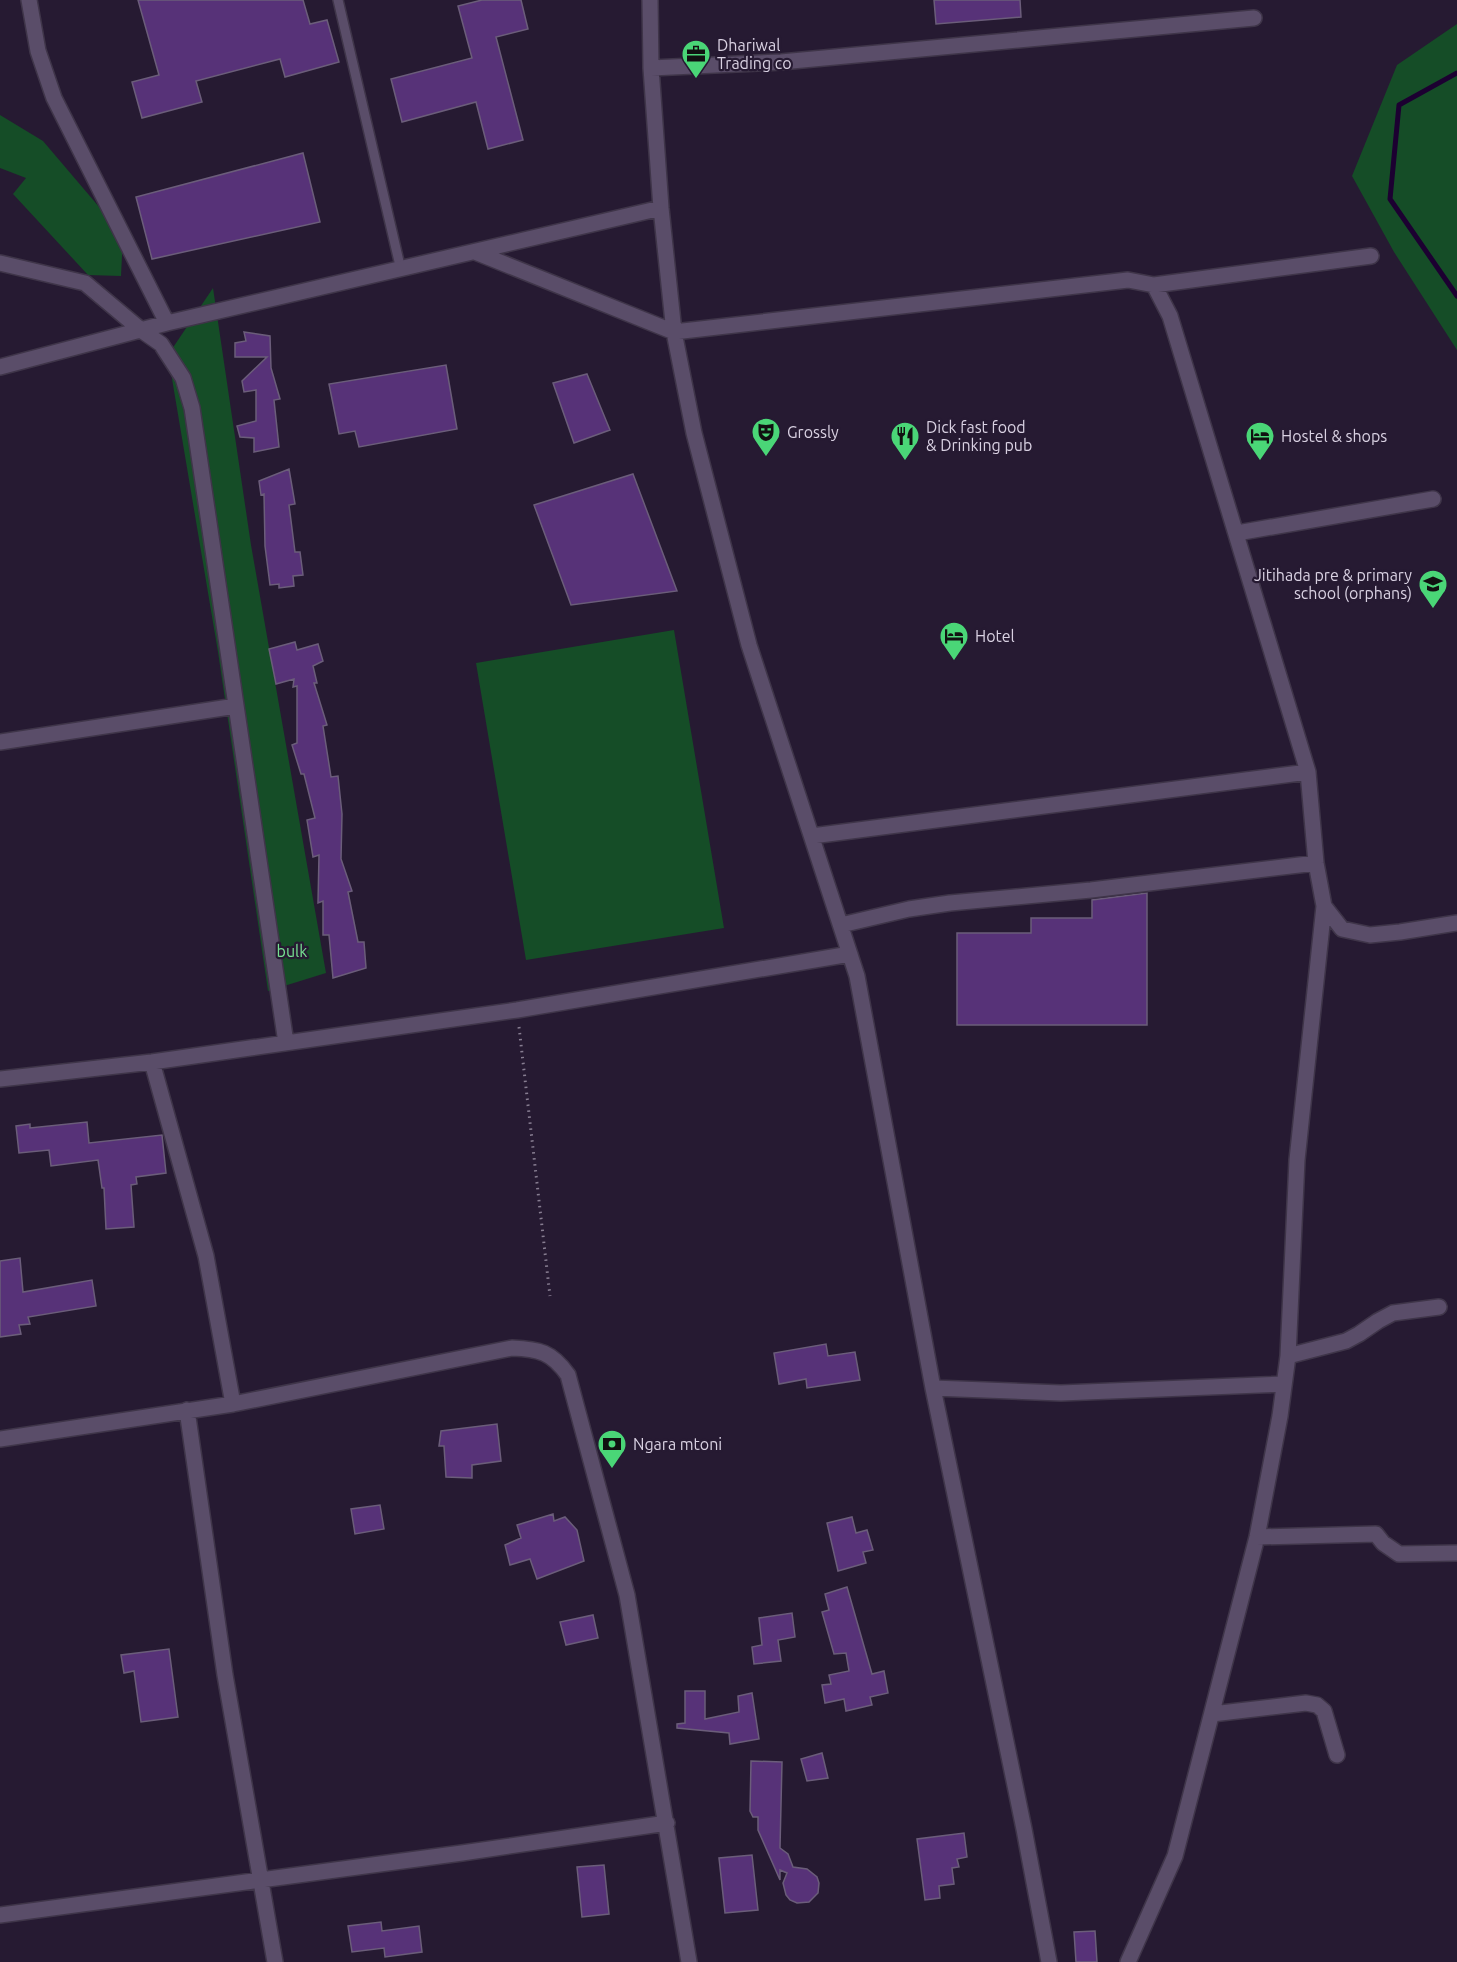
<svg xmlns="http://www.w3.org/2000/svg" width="1457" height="1962" font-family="Ubuntu,sans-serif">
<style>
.green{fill:#154d27}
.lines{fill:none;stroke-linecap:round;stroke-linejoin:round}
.stream{stroke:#1c0031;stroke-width:5}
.building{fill:#573278;stroke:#6b5d7a;stroke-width:1.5}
.service-casing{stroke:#3f3549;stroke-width:12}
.minor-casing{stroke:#3f3549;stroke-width:18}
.path{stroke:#877d91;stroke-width:3;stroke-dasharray:1.5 4.5;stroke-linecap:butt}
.service{stroke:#5a4d69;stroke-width:9}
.minor{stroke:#5a4d69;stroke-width:15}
.labels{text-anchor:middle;stroke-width:4.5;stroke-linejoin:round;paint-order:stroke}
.poi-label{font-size:16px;fill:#d9d1e2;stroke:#261a32;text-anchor:start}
.park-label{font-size:16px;fill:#77e192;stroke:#261a32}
</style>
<rect width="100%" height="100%" fill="#261a32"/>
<path class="green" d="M 1457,24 L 1457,350 L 1394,252 L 1352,176 L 1397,65 Z
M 0,115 L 43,141 L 123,235 L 121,276 L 88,275 L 13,194 L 26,178 L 0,168 Z
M 213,288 L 251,545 L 326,973 L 268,991 L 218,652 L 168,355 Z
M 674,630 L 724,928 L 526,960 L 476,663 Z"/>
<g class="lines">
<path class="stream" d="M 1457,73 L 1399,105 L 1390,199 L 1457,296"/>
</g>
<path class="building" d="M 138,0 L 303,0 L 310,24 L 327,20 L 339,62 L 285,77 L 280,59 L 196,81 L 202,102 L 142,118 L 132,82 L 159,75 Z
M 482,0 L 521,0 L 528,29 L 496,37 L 523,140 L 488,149 L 476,102 L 402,122 L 391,79 L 472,58 L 458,6 Z
M 934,0 L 1020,0 L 1021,17 L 936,24 Z
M 303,153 L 320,222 L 152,259 L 136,197 Z
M 244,332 L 270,336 L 271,368 L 280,399 L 274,400 L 279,447 L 254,452 L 254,438 L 240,437 L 237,426 L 256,421 L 256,390 L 244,392 L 242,381 L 267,357 L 235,357 L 235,343 L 246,341 Z
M 446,365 L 457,429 L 359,447 L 355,431 L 339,434 L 329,384 Z
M 587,374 L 610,430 L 574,443 L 553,383 Z
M 289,469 L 295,504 L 289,505 L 295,552 L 300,552 L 303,575 L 293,576 L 294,586 L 279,588 L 279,584 L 270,585 L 265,546 L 264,494 L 261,495 L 259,481 Z
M 633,474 L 677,591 L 571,605 L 534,505 Z
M 295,642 L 297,650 L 318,644 L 323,661 L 313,666 L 317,683 L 314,683 L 327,725 L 323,726 L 331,777 L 338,776 L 342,814 L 341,859 L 352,891 L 348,892 L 358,942 L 364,942 L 366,968 L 333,978 L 329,935 L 323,935 L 323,901 L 318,903 L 319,855 L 313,857 L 307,820 L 315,818 L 304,774 L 301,774 L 292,745 L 297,743 L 297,686 L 293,687 L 294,679 L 276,684 L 269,649 Z
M 1147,893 L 1147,1025 L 957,1025 L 957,933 L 1031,933 L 1031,918 L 1092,918 L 1092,900 Z
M 87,1122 L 89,1143 L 162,1135 L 166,1173 L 136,1177 L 137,1184 L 131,1185 L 134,1227 L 106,1229 L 104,1188 L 102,1188 L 98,1160 L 51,1166 L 49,1150 L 19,1153 L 16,1126 L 30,1124 L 30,1128 Z
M 20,1258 L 23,1292 L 92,1280 L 96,1306 L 28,1317 L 30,1324 L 19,1325 L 21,1334 L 0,1337 L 0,1261 Z
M 826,1344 L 828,1356 L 855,1352 L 860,1380 L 807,1388 L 806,1379 L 779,1384 L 774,1353 Z
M 497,1424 L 501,1461 L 472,1465 L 472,1478 L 446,1477 L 444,1446 L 439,1446 L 441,1431 Z
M 380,1505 L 384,1529 L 355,1534 L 351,1509 Z
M 553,1514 L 554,1521 L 565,1517 L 577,1530 L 584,1561 L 537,1579 L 530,1559 L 510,1565 L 505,1545 L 521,1538 L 517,1525 Z
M 852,1517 L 856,1533 L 867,1530 L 873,1550 L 863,1552 L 866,1563 L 838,1571 L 827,1523 Z
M 847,1587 L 872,1674 L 884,1671 L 888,1693 L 870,1697 L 872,1705 L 846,1711 L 844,1699 L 825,1703 L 822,1685 L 831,1684 L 829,1675 L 849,1671 L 846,1653 L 834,1654 L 822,1612 L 829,1610 L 825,1594 Z
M 792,1613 L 795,1637 L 778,1640 L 781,1661 L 754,1664 L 752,1647 L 762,1645 L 759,1618 Z
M 593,1615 L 598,1638 L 566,1645 L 560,1622 Z
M 169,1649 L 178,1717 L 141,1722 L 134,1671 L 124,1673 L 121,1655 Z
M 685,1691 L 705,1691 L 705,1719 L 739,1712 L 738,1696 L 752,1693 L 759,1739 L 730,1744 L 729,1733 L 677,1728 L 677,1724 L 685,1723 Z
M 822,1753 L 828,1778 L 807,1781 L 801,1759 Z
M 751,1761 L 782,1762 L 780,1848 L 788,1854 L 793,1867 L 807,1869 L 817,1877 L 819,1883 L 818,1893 L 809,1902 L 797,1903 L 790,1900 L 786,1895 L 783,1883 L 787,1873 L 780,1870 L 780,1880 L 758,1830 L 758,1817 L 753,1817 L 750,1811 Z
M 964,1833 L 967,1857 L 957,1859 L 959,1867 L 952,1868 L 954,1884 L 939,1886 L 940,1898 L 925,1900 L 917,1839 Z
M 752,1855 L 758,1910 L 725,1913 L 719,1858 Z
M 604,1865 L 609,1914 L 582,1917 L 577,1867 Z
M 381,1922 L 382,1931 L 419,1926 L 422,1952 L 385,1957 L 384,1948 L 352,1952 L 348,1926 Z
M 1095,1931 L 1097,1962 L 1076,1962 L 1074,1932 Z"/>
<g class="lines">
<g class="service-casing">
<path id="service" d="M 338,0 L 401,270"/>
</g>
<g class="minor-casing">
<path id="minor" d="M 29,0 L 38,51 L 54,98 L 167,323
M 650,0 L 651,68 L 661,208 L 674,332 L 694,433 L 749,645 L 857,976 L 933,1388 L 1024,1829 L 1049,1962
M 651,68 L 781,62 L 1254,18
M 475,252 L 674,332 L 1128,280 L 1154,285 L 1170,316 L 1308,772 L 1316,863 L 1324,906 L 1342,929 L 1370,935 L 1400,932 L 1457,923
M 0,263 L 85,283 L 141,330 L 161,344 L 183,378 L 192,408 L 286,1043
M 1154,285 L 1371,256
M 0,367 L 167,323 L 661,208
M 1237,533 L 1433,499
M 0,742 L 236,706
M 812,836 L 1308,772
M 841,925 L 909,909 L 950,903 L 1091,890 L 1316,863
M 152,1062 L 206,1256 L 233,1404
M 0,1079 L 152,1062 L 517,1010 L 850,954
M 1288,1356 L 1346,1341 L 1359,1334 L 1378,1321 L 1393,1313 L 1439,1307
M 933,1388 L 1061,1393 L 1284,1384
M 187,1410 L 225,1675 L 275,1962
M 0,1439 L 233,1404 L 512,1348 C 539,1349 552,1352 568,1375 L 627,1595 L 689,1962
M 1257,1537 L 1376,1534 L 1383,1543 L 1399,1554 L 1457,1553
M 1212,1714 L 1306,1703 L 1317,1705 L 1324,1711 L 1337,1755
M 0,1915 L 462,1853 L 667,1823
M 1128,1962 L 1175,1856 L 1257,1537 L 1280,1416 L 1288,1356 L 1297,1160 L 1324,906"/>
</g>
<path class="path" d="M 519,1027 L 550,1296"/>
<use href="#service" class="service"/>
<use href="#minor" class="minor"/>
</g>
<defs>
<g id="office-pin" transform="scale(1.5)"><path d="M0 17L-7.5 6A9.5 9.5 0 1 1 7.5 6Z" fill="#4ad677" stroke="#261a32"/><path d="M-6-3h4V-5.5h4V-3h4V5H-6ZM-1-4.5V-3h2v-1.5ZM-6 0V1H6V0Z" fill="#111"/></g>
<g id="theatre-pin" transform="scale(1.5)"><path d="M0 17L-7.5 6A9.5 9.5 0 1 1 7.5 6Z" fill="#4ad677" stroke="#261a32"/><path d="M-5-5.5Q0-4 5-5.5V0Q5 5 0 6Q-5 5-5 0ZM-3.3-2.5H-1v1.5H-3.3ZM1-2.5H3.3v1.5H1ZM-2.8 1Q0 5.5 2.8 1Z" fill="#111"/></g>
<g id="restaurant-pin" transform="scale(1.5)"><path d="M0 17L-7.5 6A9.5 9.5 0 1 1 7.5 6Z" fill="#4ad677" stroke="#261a32"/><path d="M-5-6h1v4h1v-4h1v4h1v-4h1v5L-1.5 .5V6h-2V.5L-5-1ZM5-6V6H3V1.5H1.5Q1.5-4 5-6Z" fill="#111"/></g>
<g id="hotel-pin" transform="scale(1.5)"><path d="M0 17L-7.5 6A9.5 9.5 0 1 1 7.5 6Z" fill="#4ad677" stroke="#261a32"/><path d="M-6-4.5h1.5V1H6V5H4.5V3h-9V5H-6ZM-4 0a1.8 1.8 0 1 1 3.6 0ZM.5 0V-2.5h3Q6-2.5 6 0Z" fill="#111"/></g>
<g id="school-pin" transform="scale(1.5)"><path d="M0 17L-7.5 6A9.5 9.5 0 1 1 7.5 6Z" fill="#4ad677" stroke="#261a32"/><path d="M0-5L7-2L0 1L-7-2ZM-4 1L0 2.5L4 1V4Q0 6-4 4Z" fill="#111"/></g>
<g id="bank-pin" transform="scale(1.5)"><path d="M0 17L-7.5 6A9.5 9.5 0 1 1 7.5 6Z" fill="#4ad677" stroke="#261a32"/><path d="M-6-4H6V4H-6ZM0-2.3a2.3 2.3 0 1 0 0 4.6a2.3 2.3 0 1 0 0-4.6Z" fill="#111"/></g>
</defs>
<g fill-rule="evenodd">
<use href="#office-pin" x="696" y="54"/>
<use href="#theatre-pin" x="766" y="432"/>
<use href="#restaurant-pin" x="905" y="436"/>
<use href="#hotel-pin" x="1260" y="436"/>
<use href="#school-pin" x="1433" y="584"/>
<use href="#hotel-pin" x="954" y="636"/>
<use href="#bank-pin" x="612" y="1444"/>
</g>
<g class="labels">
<g class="poi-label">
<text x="717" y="51">Dhariwal<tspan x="717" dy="18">Trading co</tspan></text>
<text x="926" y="433">Dick fast food<tspan x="926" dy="18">&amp; Drinking pub</tspan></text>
<text x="787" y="438">Grossly</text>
<text x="1281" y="442">Hostel &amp; shops</text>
<text x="1412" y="581" text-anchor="end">Jitihada pre &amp; primary<tspan x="1412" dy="18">school (orphans)</tspan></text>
<text x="975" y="642">Hotel</text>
<text x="633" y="1450">Ngara mtoni</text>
</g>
<g class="park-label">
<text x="292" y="957">bulk</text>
</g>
</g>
</svg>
